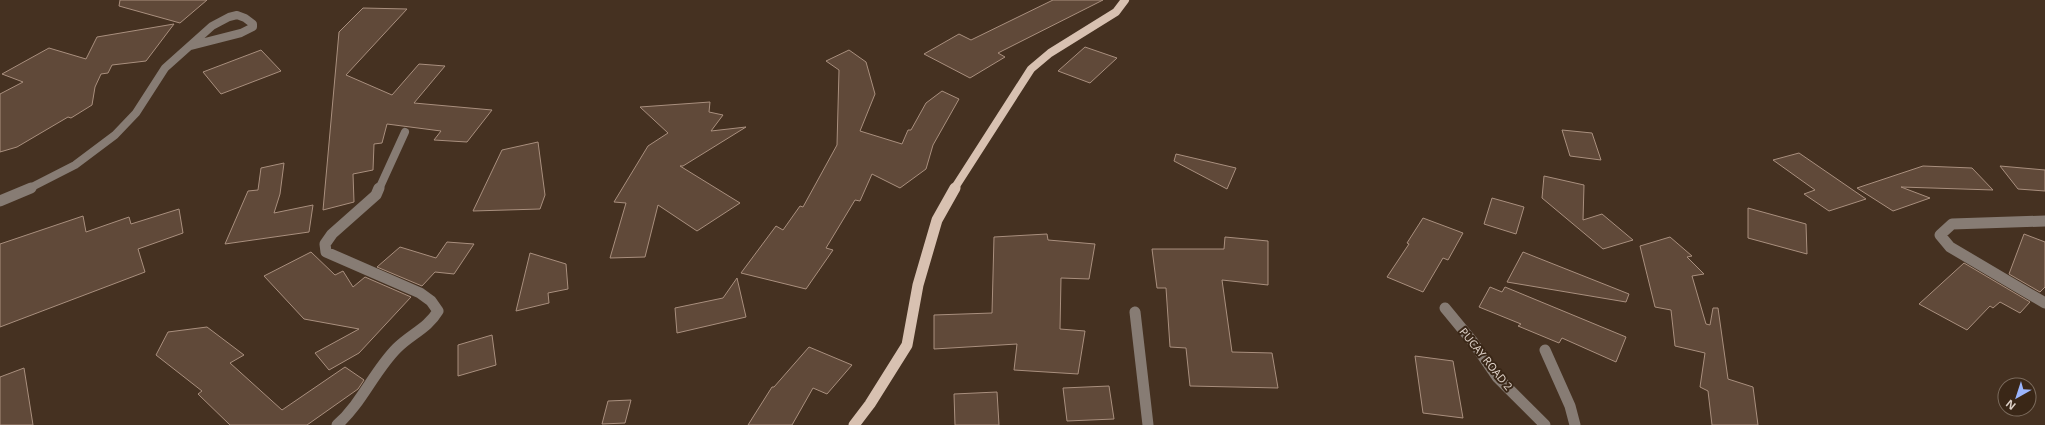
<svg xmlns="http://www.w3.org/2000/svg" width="2045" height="425" font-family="'Noto Sans',sans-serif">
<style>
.building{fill:#604939;stroke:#a98f7e}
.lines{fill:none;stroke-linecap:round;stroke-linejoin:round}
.minor-far1{stroke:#877c74;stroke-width:8}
.minor{stroke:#877c74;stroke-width:11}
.major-far1{stroke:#d8c1b1;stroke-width:8}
.major{stroke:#d8c1b1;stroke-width:11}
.labels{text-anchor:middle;stroke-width:4;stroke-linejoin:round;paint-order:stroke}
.street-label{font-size:11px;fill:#ddd0c7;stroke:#3a2717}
</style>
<rect width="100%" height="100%" fill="#453121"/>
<path class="building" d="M 120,0 L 207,0 L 180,23 L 119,6 Z
M 1053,0 L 1103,0 L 998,53 L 1005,57 L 970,78 L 924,54 L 959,34 L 971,40 Z
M 363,8 L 407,9 L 346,75 L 392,95 L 419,64 L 445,66 L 414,103 L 492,110 L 467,142 L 434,140 L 441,131 L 387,124 L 382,143 L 374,144 L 373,170 L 353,174 L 354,202 L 323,210 L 339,32 Z
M 174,24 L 146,61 L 112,65 L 108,73 L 101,74 L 95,87 L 92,105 L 71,118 L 68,117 L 17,147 L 0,152 L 0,94 L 23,82 L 2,74 L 49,48 L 86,59 L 97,37 Z
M 1085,47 L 1117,58 L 1090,83 L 1058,71 Z
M 261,50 L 281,71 L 221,94 L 203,72 Z
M 849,50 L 866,62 L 875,94 L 860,131 L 902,144 L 908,130 L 911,130 L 926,103 L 942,91 L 959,99 L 933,145 L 926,169 L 900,188 L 872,174 L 860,201 L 855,200 L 826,248 L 833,250 L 806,289 L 741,273 L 776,226 L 783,230 L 800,206 L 803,207 L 837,145 L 839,70 L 826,61 Z
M 710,102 L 709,112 L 723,115 L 711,131 L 746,127 L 683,166 L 680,166 L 740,203 L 697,231 L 658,205 L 645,257 L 610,258 L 626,203 L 614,202 L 648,146 L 668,133 L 640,107 Z
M 1562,130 L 1592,133 L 1601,160 L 1570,156 Z
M 538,142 L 545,195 L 540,209 L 473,211 L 502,150 Z
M 1799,153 L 1866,199 L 1829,211 L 1804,194 L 1815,190 L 1773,160 Z
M 1176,154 L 1236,168 L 1227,189 L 1174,161 Z
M 284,163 L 280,194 L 274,213 L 313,205 L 309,232 L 225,244 L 248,191 L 258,190 L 261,168 Z
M 1923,166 L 1972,168 L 1993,190 L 1901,187 L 1930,198 L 1893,211 L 1857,188 Z
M 2000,166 L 2045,170 L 2045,191 L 2018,189 Z
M 1544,176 L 1584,185 L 1583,220 L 1602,214 L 1633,240 L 1603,249 L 1542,198 Z
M 1492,198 L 1524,207 L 1516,234 L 1484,224 Z
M 1748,208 L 1806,224 L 1807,254 L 1748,238 Z
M 179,209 L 183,233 L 138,249 L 145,272 L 0,327 L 0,244 L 83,216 L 86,232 L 129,217 L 131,224 Z
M 1423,218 L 1463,233 L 1448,260 L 1443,258 L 1423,292 L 1387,277 L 1409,244 L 1407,243 Z
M 1047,234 L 1048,240 L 1095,244 L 1089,279 L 1061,278 L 1060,329 L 1085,331 L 1078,374 L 1014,370 L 1017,344 L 934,349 L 934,315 L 992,313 L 994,237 Z
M 2024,234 L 2045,242 L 2045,287 L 2040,292 L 2009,274 Z
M 1225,237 L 1268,241 L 1268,285 L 1222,280 L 1232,352 L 1272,353 L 1278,388 L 1190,386 L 1186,348 L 1170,347 L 1166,288 L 1157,288 L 1152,249 L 1224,249 Z
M 1670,237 L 1692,256 L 1687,257 L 1704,274 L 1692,276 L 1706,324 L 1710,325 L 1713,308 L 1718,308 L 1728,379 L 1753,387 L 1758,425 L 1712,425 L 1708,391 L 1700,387 L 1705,353 L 1675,346 L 1671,310 L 1655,307 L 1640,246 Z
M 447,242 L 474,244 L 454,274 L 435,272 L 422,286 L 377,267 L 400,247 L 436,258 Z
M 311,252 L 335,275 L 343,271 L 353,287 L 365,277 L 411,297 L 359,353 L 329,370 L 315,353 L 359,329 L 304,319 L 264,276 Z
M 1523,252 L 1629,294 L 1626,302 L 1507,282 Z
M 530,253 L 566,264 L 568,289 L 548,293 L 549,303 L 516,311 Z
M 1964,263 L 2030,302 L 2020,313 L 2000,302 L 1993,308 L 1990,306 L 1967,330 L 1919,304 Z
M 737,278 L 746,317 L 677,333 L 675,308 L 723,298 Z
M 1490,287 L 1502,292 L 1505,287 L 1626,337 L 1616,362 L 1562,338 L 1559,343 L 1518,326 L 1521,324 L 1479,307 Z
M 207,327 L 244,355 L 230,363 L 282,410 L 345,367 L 364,380 L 358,389 L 307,425 L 230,425 L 198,394 L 202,391 L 156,355 L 168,332 Z
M 492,335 L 496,365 L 458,376 L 458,345 Z
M 809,347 L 852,365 L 827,394 L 813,388 L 792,425 L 748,425 L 772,387 L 774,387 Z
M 1415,356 L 1453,361 L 1463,418 L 1423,413 Z
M 24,368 L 33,425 L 0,425 L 0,377 Z
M 1109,386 L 1114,419 L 1067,421 L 1063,388 Z
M 997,392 L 999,425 L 955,425 L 954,394 Z
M 631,400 L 625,423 L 602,424 L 608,401 Z"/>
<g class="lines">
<path class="minor-far1" d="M 28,189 L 75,165 L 115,135 L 136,113 L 165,68 L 212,26 L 229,17 L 237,15 L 245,18 L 253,24 L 253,27 L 241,33 L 190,46
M 379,189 L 405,132"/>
<path class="minor" d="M 0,201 L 31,188
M 2045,221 L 1952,224 L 1940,235 L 1950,247 L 2045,303
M 1445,308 L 1473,342 L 1497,377 L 1545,425
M 1135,312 L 1148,425
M 1545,350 L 1570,406 L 1575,425
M 337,425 C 362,403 374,371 397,348 C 411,334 428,328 438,311 L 431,301 L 420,293 L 326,252 L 325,244 L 332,234 L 376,195 L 379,188"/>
<path class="major-far1" d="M 954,189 L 1031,69 L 1050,53 L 1116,12 L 1125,0"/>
<path class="major" d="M 854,425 L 870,404 L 907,345 L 918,285 L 937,220 L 955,188"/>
</g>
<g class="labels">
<g class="street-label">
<text transform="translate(1486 359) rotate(51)" y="4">PUCAY ROAD 2</text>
</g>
</g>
<g transform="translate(2017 397) rotate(219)"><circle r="19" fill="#3a2717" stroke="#7b6b5d"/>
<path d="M0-3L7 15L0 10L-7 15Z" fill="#9bb5fd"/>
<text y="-6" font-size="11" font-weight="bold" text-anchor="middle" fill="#ddd0c7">N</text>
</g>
</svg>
